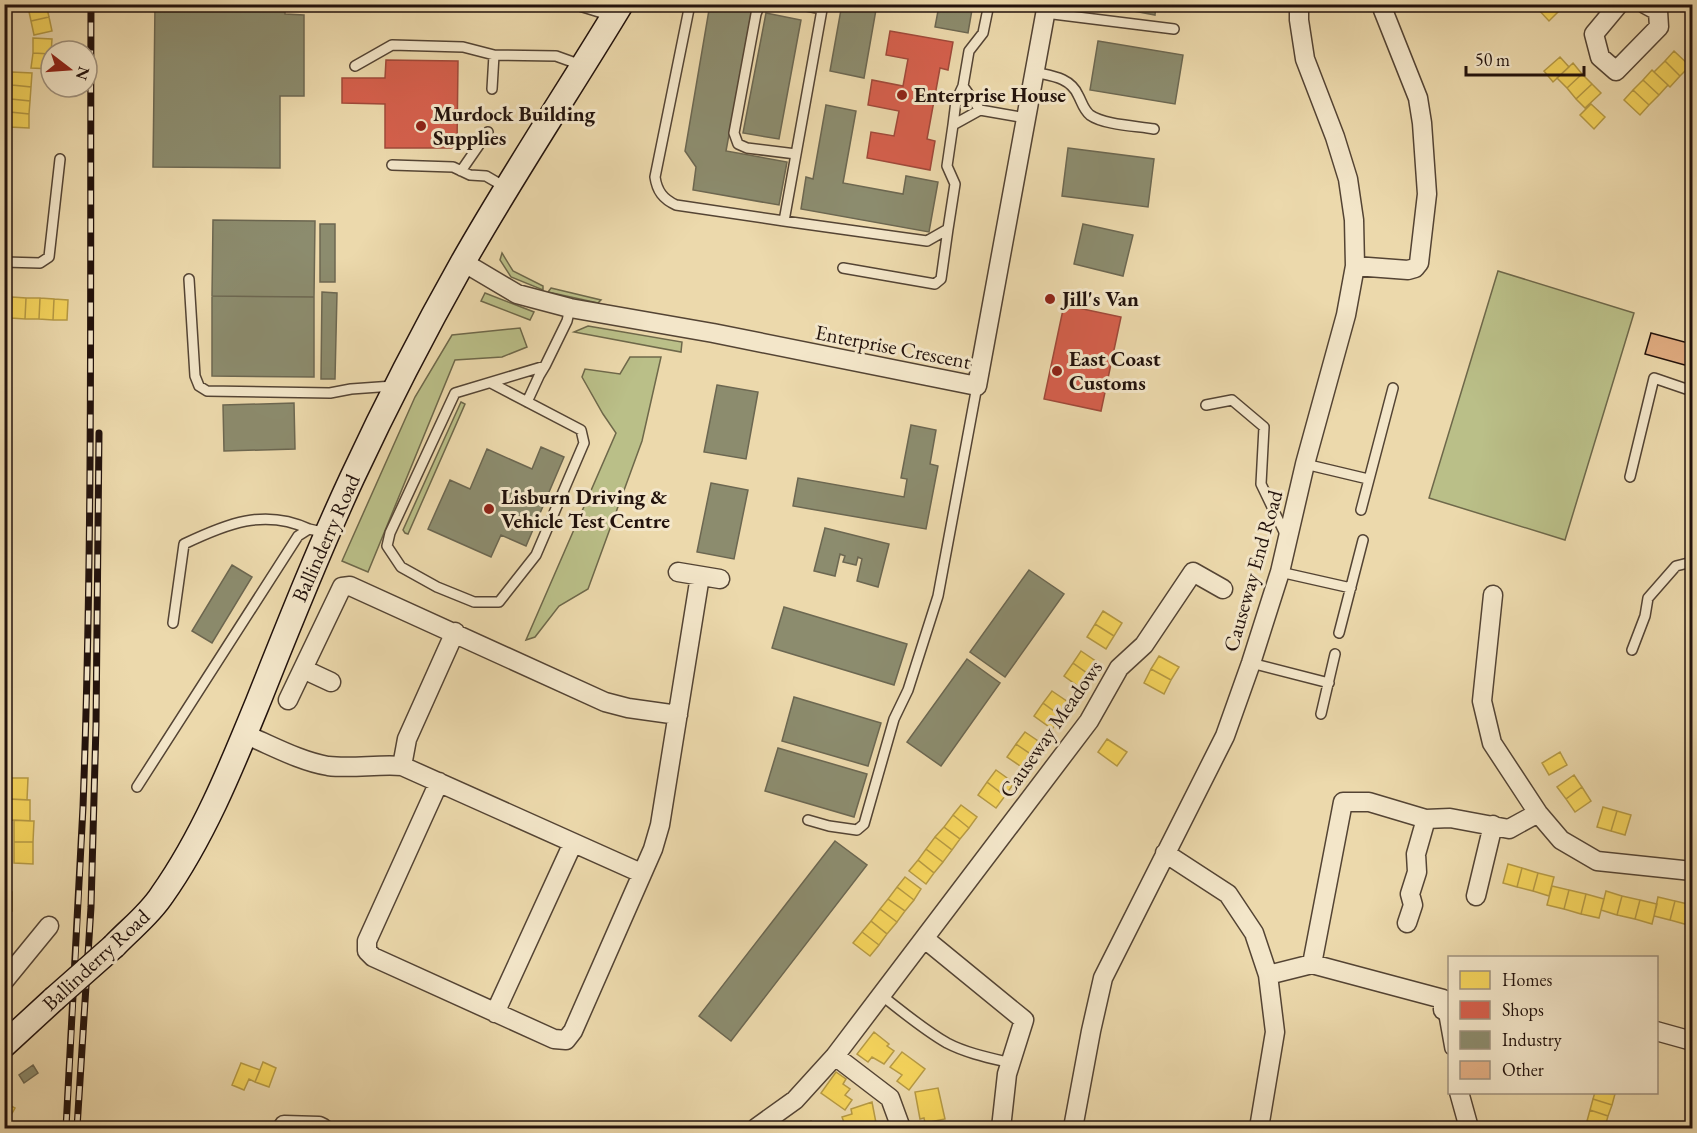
<svg xmlns="http://www.w3.org/2000/svg" width="1697" height="1133" font-family="'EB Garamond',serif">
<style>
.green{fill:#babf88;stroke:#6e684a;stroke-width:1.5}
.homes{fill:#f6d55c;stroke:#b69a44;stroke-width:1.5}
.shops{fill:#d6604d;stroke:#a0493a;stroke-width:1.5}
.industry{fill:#8c8c6e;stroke:#6c6751;stroke-width:1.5}
.building{fill:#e2ae83;stroke:#22120c;stroke-width:1.5}
.lines{fill:none;stroke-linecap:round;stroke-linejoin:round}
.lane-casing{stroke:#544434;stroke-width:12}
.street-casing{stroke:#544434;stroke-width:21}
.secondary-casing{stroke:#22120c;stroke-width:27}
.lane{stroke:#f3e6c9;stroke-width:9}
.street{stroke:#f3e6c9;stroke-width:18}
.secondary{stroke:#f3e6c9;stroke-width:24}
.rail-casing{stroke:#22120c;stroke-width:7}
.rail{stroke:#f3e6c9;stroke-width:4.5;stroke-dasharray:14;stroke-linecap:butt}
.secondary-bridge-casing{stroke:#22120c;stroke-width:27;stroke-linecap:butt}
.secondary-bridge{stroke:#f3e6c9;stroke-width:24}
.poi-dot{fill:#8f2418;stroke:#f3e6c9;stroke-width:2}
.labels{text-anchor:middle;stroke-width:6;stroke-linejoin:round;paint-order:stroke}
.poi-label{font-size:21px;font-weight:bold;fill:#22120c;stroke:#f3e6c9;text-anchor:start}
.street-label{font-size:21px;fill:#22120c;stroke:#f3e6c9}
</style>
<rect width="100%" height="100%" fill="#ecd9ac"/>
<filter id="stains"><feTurbulence type="fractalNoise" baseFrequency=".00333" numOctaves="4"/><feColorMatrix values="0 0 0 0 .2 0 0 0 0 .09 0 0 0 0 .02 0 0 0 .5 -.17"/></filter>
<radialGradient id="worn" r=".72"><stop offset=".6" stop-color="#630" stop-opacity="0"/><stop offset="1" stop-color="#630" stop-opacity=".3"/></radialGradient>
<path class="green" d="M 502,253 L 513,271 L 543,286 L 543,290 L 511,277 L 500,260 Z
M 1498,271 L 1634,313 L 1565,540 L 1429,498 Z
M 551,288 L 601,300 L 598,303 L 548,292 Z
M 485,293 L 534,312 L 530,320 L 481,301 Z
M 588,326 L 682,342 L 681,352 L 574,332 Z
M 520,328 L 527,347 L 502,357 L 455,360 L 368,572 L 342,561 L 415,397 L 452,335 Z
M 630,357 L 661,357 L 642,441 L 588,589 L 559,606 L 535,637 L 526,640 L 616,433 L 603,414 L 582,377 L 585,369 L 620,374 Z
M 461,402 L 465,404 L 408,534 L 405,533 L 403,530 Z"/>
<path class="homes" d="M 40,4 L 46,4 L 49,17 L 31,21 L 28,7 Z
M 1538,4 L 1556,4 L 1561,9 L 1549,21 L 1536,7 Z
M 49,17 L 52,31 L 34,35 L 31,21 Z
M 33,38 L 52,39 L 51,54 L 33,53 Z
M 1674,51 L 1690,66 L 1680,76 L 1665,61 Z
M 33,53 L 51,54 L 51,69 L 31,68 Z
M 1560,57 L 1569,67 L 1553,82 L 1544,71 Z
M 1665,61 L 1680,76 L 1670,87 L 1654,72 Z
M 1573,63 L 1582,74 L 1567,88 L 1557,78 Z
M 1652,70 L 1668,85 L 1659,95 L 1643,80 Z
M 12,72 L 32,73 L 31,87 L 12,85 Z
M 1582,74 L 1592,84 L 1576,99 L 1567,88 Z
M 1643,80 L 1659,95 L 1649,105 L 1633,90 Z
M 1592,84 L 1601,93 L 1585,108 L 1576,99 Z
M 12,85 L 31,87 L 30,101 L 11,99 Z
M 1633,90 L 1649,105 L 1640,115 L 1624,100 Z
M 11,99 L 30,101 L 29,114 L 10,112 Z
M 1591,104 L 1605,117 L 1594,129 L 1580,115 Z
M 10,112 L 29,114 L 29,128 L 9,127 Z
M 12,297 L 26,298 L 25,319 L 11,318 Z
M 26,298 L 40,298 L 39,319 L 25,319 Z
M 40,298 L 54,299 L 53,320 L 39,319 Z
M 54,299 L 68,300 L 67,320 L 53,320 Z
M 1103,611 L 1122,623 L 1114,636 L 1095,624 Z
M 1095,624 L 1114,636 L 1106,649 L 1087,637 Z
M 1081,651 L 1100,664 L 1091,676 L 1073,663 Z
M 1159,656 L 1179,667 L 1171,680 L 1151,669 Z
M 1073,663 L 1091,676 L 1082,689 L 1064,676 Z
M 1151,669 L 1171,680 L 1164,694 L 1144,683 Z
M 1052,691 L 1071,704 L 1062,717 L 1043,703 Z
M 1043,703 L 1062,717 L 1052,729 L 1034,716 Z
M 1025,732 L 1044,745 L 1035,757 L 1016,744 Z
M 1107,739 L 1127,752 L 1117,766 L 1098,752 Z
M 1016,744 L 1035,757 L 1026,770 L 1007,757 Z
M 1560,752 L 1567,765 L 1549,775 L 1542,763 Z
M 996,770 L 1014,783 L 1005,796 L 987,782 Z
M 1574,775 L 1582,787 L 1566,799 L 1557,787 Z
M 9,778 L 28,778 L 27,800 L 8,799 Z
M 987,782 L 1005,796 L 996,808 L 978,795 Z
M 1582,787 L 1591,801 L 1575,812 L 1566,799 Z
M 11,799 L 30,800 L 30,821 L 10,820 Z
M 961,805 L 977,817 L 969,828 L 953,815 Z
M 1603,807 L 1617,811 L 1611,831 L 1597,827 Z
M 1617,811 L 1631,815 L 1625,835 L 1611,831 Z
M 953,815 L 969,828 L 960,839 L 944,827 Z
M 14,820 L 34,821 L 33,842 L 14,842 Z
M 944,827 L 960,839 L 952,850 L 935,837 Z
M 935,837 L 952,850 L 943,862 L 926,849 Z
M 14,842 L 33,842 L 33,864 L 14,863 Z
M 926,849 L 943,862 L 934,873 L 918,860 Z
M 918,860 L 934,873 L 926,884 L 909,871 Z
M 1508,864 L 1522,868 L 1517,887 L 1503,883 Z
M 1522,868 L 1538,873 L 1533,891 L 1517,887 Z
M 1538,873 L 1554,877 L 1549,896 L 1533,891 Z
M 905,877 L 921,889 L 914,900 L 897,887 Z
M 1552,886 L 1569,890 L 1564,909 L 1547,905 Z
M 897,887 L 914,900 L 905,911 L 888,899 Z
M 1569,890 L 1586,894 L 1581,914 L 1564,909 Z
M 1606,891 L 1622,896 L 1617,915 L 1601,910 Z
M 4,892 L 12,892 L 12,911 L 4,911 Z
M 1586,894 L 1604,899 L 1599,918 L 1581,914 Z
M 1622,896 L 1640,900 L 1635,919 L 1617,915 Z
M 1658,897 L 1675,901 L 1670,920 L 1654,916 Z
M 888,899 L 905,911 L 897,922 L 880,909 Z
M 1640,900 L 1657,904 L 1652,924 L 1635,919 Z
M 1675,901 L 1692,905 L 1688,925 L 1670,920 Z
M 880,909 L 897,922 L 887,934 L 871,921 Z
M 871,921 L 887,934 L 879,945 L 862,932 Z
M 862,932 L 879,945 L 870,956 L 853,943 Z
M 874,1032 L 889,1044 L 887,1046 L 894,1051 L 884,1064 L 872,1057 L 868,1062 L 857,1054 Z
M 902,1052 L 925,1069 L 909,1090 L 897,1081 L 902,1075 L 890,1067 Z
M 263,1062 L 276,1068 L 269,1087 L 255,1082 Z
M 241,1063 L 260,1070 L 255,1082 L 249,1079 L 244,1090 L 232,1085 Z
M 836,1072 L 846,1079 L 843,1084 L 850,1089 L 845,1095 L 852,1100 L 845,1110 L 821,1093 Z
M 938,1088 L 945,1119 L 925,1123 L 924,1118 L 920,1119 L 915,1092 Z
M 1595,1092 L 1615,1094 L 1612,1105 L 1593,1099 Z
M 1593,1099 L 1612,1105 L 1608,1116 L 1590,1110 Z
M 4,1102 L 15,1108 L 6,1124 L 4,1123 Z
M 872,1102 L 877,1128 L 846,1128 L 842,1117 L 852,1114 L 851,1109 Z
M 1590,1110 L 1608,1116 L 1605,1127 L 1587,1121 Z
M 811,1121 L 816,1128 L 799,1128 Z
M 1587,1121 L 1605,1127 L 1605,1128 L 1585,1128 Z"/>
<path class="shops" d="M 890,31 L 953,42 L 948,70 L 940,68 L 927,139 L 935,141 L 930,170 L 867,158 L 871,132 L 894,136 L 899,111 L 868,105 L 872,80 L 903,86 L 908,59 L 886,55 Z
M 386,60 L 458,61 L 457,148 L 385,148 L 385,104 L 342,103 L 342,78 L 385,78 Z
M 1064,305 L 1121,317 L 1101,411 L 1044,399 Z"/>
<path class="industry" d="M 155,4 L 285,4 L 285,14 L 304,15 L 304,96 L 280,96 L 280,168 L 153,167 Z
M 710,4 L 753,4 L 726,151 L 787,162 L 779,205 L 693,190 L 696,167 L 685,151 Z
M 842,4 L 877,4 L 864,78 L 830,71 Z
M 902,4 L 973,4 L 968,33 L 935,27 L 938,11 Z
M 1097,4 L 1156,4 L 1155,15 Z
M 766,13 L 801,20 L 779,139 L 743,133 Z
M 1098,41 L 1183,55 L 1175,104 L 1090,90 Z
M 826,105 L 856,111 L 843,183 L 903,194 L 906,176 L 938,182 L 929,232 L 801,209 L 806,177 L 813,179 Z
M 1068,148 L 1154,159 L 1148,207 L 1062,196 Z
M 213,220 L 315,221 L 314,297 L 212,296 Z
M 320,224 L 335,224 L 335,282 L 320,282 Z
M 1083,224 L 1133,235 L 1123,276 L 1074,264 Z
M 322,292 L 337,293 L 335,379 L 321,379 Z
M 212,296 L 314,297 L 314,377 L 212,376 Z
M 717,385 L 758,392 L 746,459 L 704,452 Z
M 294,403 L 295,449 L 224,451 L 223,405 Z
M 911,425 L 936,430 L 930,464 L 938,466 L 926,529 L 793,506 L 798,478 L 904,497 L 907,479 L 901,478 Z
M 541,447 L 564,457 L 526,546 L 501,535 L 491,557 L 428,529 L 450,480 L 470,489 L 487,449 L 532,469 Z
M 711,483 L 748,490 L 734,559 L 697,552 Z
M 825,528 L 889,544 L 878,587 L 857,581 L 862,559 L 858,557 L 856,565 L 843,562 L 845,556 L 840,554 L 835,576 L 814,571 Z
M 232,565 L 252,577 L 212,643 L 192,631 Z
M 1029,570 L 1064,594 L 1005,677 L 970,652 Z
M 784,607 L 907,644 L 894,685 L 772,648 Z
M 967,659 L 1000,683 L 941,766 L 907,742 Z
M 794,697 L 881,723 L 868,766 L 782,741 Z
M 778,748 L 867,774 L 854,817 L 765,791 Z
M 835,841 L 867,865 L 731,1041 L 699,1016 Z
M 33,1065 L 38,1073 L 24,1083 L 19,1075 Z"/>
<path class="building" d="M 1651,333 L 1692,344 L 1692,367 L 1645,354 Z"/>
<g class="lines">
<g class="lane-casing">
<path id="lane" d="M 479,4 L 545,4
M 573,4 L 612,16
M 690,4 L 655,177 C 657,191 663,199 676,205 L 784,221
M 760,4 L 756,14 L 734,133 L 738,144 L 747,148 L 796,154
M 797,4 L 822,9
M 823,4 L 784,221 L 927,241 L 948,229 L 955,184 L 947,166 L 953,125 L 980,110 L 1026,118
M 1045,13 L 1174,29
M 355,66 L 392,45 L 463,47 L 494,55 L 556,56 L 581,65
M 1034,72 C 1051,76 1070,77 1078,95 C 1082,102 1083,109 1090,115 C 1104,125 1137,126 1154,129
M 492,89 L 494,55
M 980,110 L 963,86 L 969,51 L 983,33 L 989,4
M 953,125 L 956,101 L 963,86
M 392,165 L 453,167 L 470,175 L 486,176 L 505,187
M 461,171 L 488,132
M 4,262 L 40,263 L 49,257 L 60,159
M 843,268 L 935,284 L 941,279 L 948,229
M 189,279 L 195,376 L 199,386 L 207,391 L 330,393 L 351,389 L 393,386
M 545,366 L 567,321 L 570,308
M 491,383 L 581,430 L 584,443 L 536,555 L 499,602 L 474,602 L 437,587 L 401,567 L 387,546 L 390,533 L 455,393 L 545,366 L 539,376 L 527,402
M 1206,405 L 1232,400 L 1264,427 L 1261,484 L 1286,536
M 1305,464 L 1368,479
M 1630,477 L 1654,378 L 1692,391
M 1361,510 L 1393,388
M 1280,572 L 1351,588
M 173,623 L 184,544 C 226,524 264,508 309,529
M 1339,633 L 1363,540
M 1632,650 L 1645,616 L 1648,598 L 1676,566 L 1692,562
M 1251,663 L 1329,683
M 1321,714 L 1335,654
M 137,787 L 298,536 L 309,529 L 327,533
M 808,820 L 829,826 L 857,830 L 864,824 L 894,719 L 908,690 L 938,596 L 977,386
M 881,995 C 903,1012 924,1030 947,1043 C 966,1053 990,1058 1011,1063
M 1443,1010 L 1450,1049"/>
</g>
<g class="street-casing">
<path id="street" d="M 1619,4 L 1594,34 L 1600,57 L 1616,71 L 1659,27 L 1658,11 L 1645,4
M 463,262 L 517,294 L 570,308 L 713,333 L 977,386 L 1047,4
M 1355,266 L 1408,270 L 1415,268 L 1419,263 L 1427,194 L 1422,123 L 1418,98 L 1383,10 L 1384,4
M 678,572 L 720,579
M 1493,595 L 1482,701 L 1492,743 L 1538,813 L 1561,840 L 1597,861 L 1692,871
M 303,669 L 331,682
M 288,700 L 342,587 L 350,586 L 605,702 L 628,708 L 678,715
M 244,734 C 271,745 299,761 328,766 C 352,769 378,764 402,766 L 641,873
M 402,766 L 407,739 L 455,632
M 439,782 L 367,941 L 367,951 L 373,957 L 554,1039 L 566,1040 L 573,1031 L 653,849 L 660,825 L 700,576
M 1165,853 L 1228,894 L 1254,933 L 1268,975 L 1275,1032 L 1259,1128
M 1476,896 L 1493,825
M 1407,923 L 1413,905 L 1410,894 L 1417,872 L 1416,854 L 1426,819
M 925,939 L 1024,1020 L 1007,1074 L 1001,1128
M 1312,964 L 1343,802 L 1369,802 L 1426,819 L 1450,818 L 1509,829 L 1538,813
M 1268,975 L 1312,964 L 1443,999 L 1443,1010
M 4,981 L 49,926
M 495,1013 L 573,843
M 1656,1031 L 1692,1041
M 835,1056 L 890,1098 L 901,1128
M 1459,1092 L 1469,1128
M 284,1125 L 319,1126 L 323,1128
M 756,1128 L 795,1100 L 835,1056 L 1089,721 L 1119,668 L 1144,645 L 1193,572 L 1223,589
M 1073,1128 L 1091,1031 L 1103,978 L 1225,736 L 1251,663 L 1280,572 L 1305,464 L 1346,315 L 1355,266 L 1354,220 L 1348,179 L 1335,137 L 1305,59 L 1299,20 L 1299,4"/>
</g>
<g class="secondary-casing">
<path id="secondary" d="M 114,946 C 130,929 149,915 162,895 C 203,837 231,768 258,702 C 288,627 318,551 352,478 C 386,405 423,333 463,262 C 513,174 569,90 621,4
M 4,1045 L 54,999"/>
</g>
<use href="#lane" class="lane"/>
<use href="#street" class="street"/>
<use href="#secondary" class="secondary"/>
<g class="rail-casing">
<path id="rail" d="M 66,1128 C 72,1021 78,914 83,807 C 93,540 90,272 91,4
M 77,1128 L 91,907 L 96,725 L 99,433"/>
</g>
<use href="#rail" class="rail"/>
<g class="secondary-bridge-casing">
<path id="secondary-bridge" d="M 54,999 L 114,946"/>
</g>
<use href="#secondary-bridge" class="secondary-bridge"/>
</g>
<g class="poi-dot">
<circle cx="902" cy="95" r="6"/>
<circle cx="421" cy="126" r="6"/>
<circle cx="1050" cy="299" r="6"/>
<circle cx="1057" cy="371" r="6"/>
<circle cx="489" cy="509" r="6"/>
</g>
<g class="labels">
<g class="poi-label">
<text x="914" y="102">Enterprise House</text>
<text x="433" y="121">Murdock Building<tspan x="433" dy="24">Supplies</tspan></text>
<text x="1062" y="306">Jill's Van</text>
<text x="1069" y="366">East Coast<tspan x="1069" dy="24">Customs</tspan></text>
<text x="501" y="504">Lisburn Driving &amp;<tspan x="501" dy="24">Vehicle Test Centre</tspan></text>
</g>
<g class="street-label">
<text transform="translate(893 347) rotate(11)" y="7">Enterprise Crescent</text>
<text transform="translate(326 538) rotate(-66)" y="7">Ballinderry Road</text>
<text transform="translate(1253 571) rotate(-74)" y="7">Causeway End Road</text>
<text transform="translate(1051 729) rotate(-55)" y="7">Causeway Meadows</text>
<text transform="translate(96 960) rotate(-43)" y="7">Ballinderry Road</text>
</g>
</g>
<rect width="1697" height="1133" fill="none" stroke="#ecd9ac" stroke-width="24"/>
<rect x="6" y="6" width="1685" height="1121" fill="none" stroke="#22120c" stroke-width="3"/>
<rect x="12" y="12" width="1673" height="1109" fill="none" stroke="#22120c" stroke-width="1.5"/>
<rect x="1448" y="956" width="210" height="138" fill="#f3e6c9" stroke="#9f917d" stroke-width="1.5"/>
<rect x="1460" y="971" width="30" height="18" fill="#f6d55c" stroke="#9f917d" stroke-width="1.5"/>
<text x="1502" y="986" font-size="18" fill="#22120c">Homes</text>
<rect x="1460" y="1001" width="30" height="18" fill="#d6604d" stroke="#9f917d" stroke-width="1.5"/>
<text x="1502" y="1016" font-size="18" fill="#22120c">Shops</text>
<rect x="1460" y="1031" width="30" height="18" fill="#8c8c6e" stroke="#9f917d" stroke-width="1.5"/>
<text x="1502" y="1046" font-size="18" fill="#22120c">Industry</text>
<rect x="1460" y="1061" width="30" height="18" fill="#e2ae83" stroke="#9f917d" stroke-width="1.5"/>
<text x="1502" y="1076" font-size="18" fill="#22120c">Other</text>
<g transform="translate(69 69) rotate(107)"><circle r="28" fill="#f3e6c9" stroke="#9f917d" stroke-width="1.5"/>
<path d="M0-4.5L10 22L0 15L-10 22Z" fill="#8f2418"/>
<text y="-9" font-size="16" font-weight="bold" text-anchor="middle" fill="#22120c">N</text>
</g>
<path d="M1466 66v9h118v-9" fill="none" stroke="#22120c" stroke-width="3"/>
<text x="1475" y="66" font-size="18" fill="#22120c" stroke="#f3e6c9" stroke-width="4.5" paint-order="stroke">50 m</text>
<rect width="100%" height="100%" filter="url(#stains)"/>
<rect width="100%" height="100%" fill="url(#worn)"/>
</svg>
